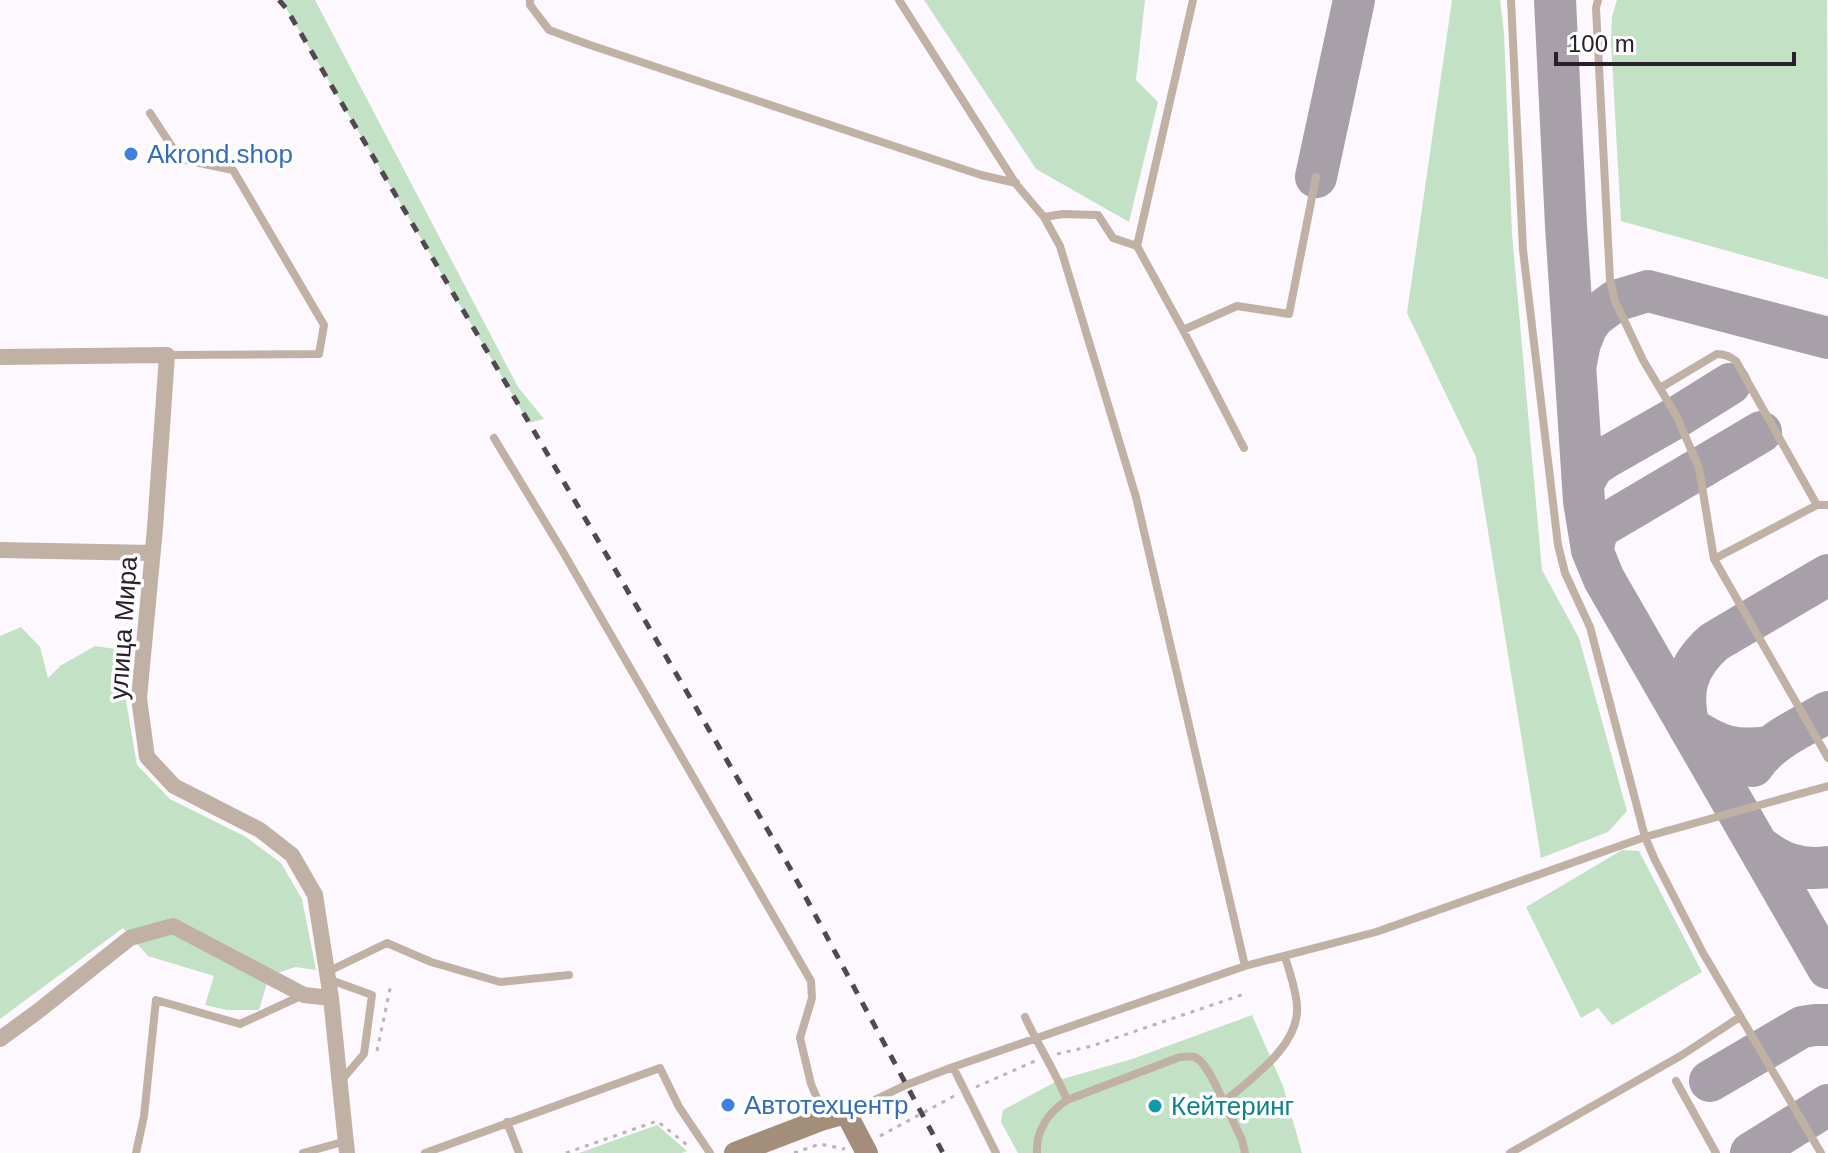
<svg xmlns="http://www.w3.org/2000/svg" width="1828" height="1153" font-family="Helvetica,sans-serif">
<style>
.green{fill:#c3e1c4}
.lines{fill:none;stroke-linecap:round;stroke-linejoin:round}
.taxiway{stroke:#a7a0a8;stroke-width:42}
.path{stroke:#b9b3ba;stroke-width:3;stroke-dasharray:4 6;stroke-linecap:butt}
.service{stroke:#c0b1a4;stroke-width:8}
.minor{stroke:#c0b1a4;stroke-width:16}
.secondary{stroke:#a38d7b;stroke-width:22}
.rail{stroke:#514852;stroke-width:5;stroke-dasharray:10 10;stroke-linecap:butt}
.shop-dot{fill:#3f7fe0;stroke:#fff;stroke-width:3}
.culture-dot{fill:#0f9aa8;stroke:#fff;stroke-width:3}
.labels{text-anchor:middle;stroke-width:7;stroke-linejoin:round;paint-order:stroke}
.shop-label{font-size:26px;fill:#366cbe;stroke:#fff;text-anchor:start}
.street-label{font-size:26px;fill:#29202b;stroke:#fff}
.culture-label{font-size:26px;fill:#0d838f;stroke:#fff;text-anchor:start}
</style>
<rect width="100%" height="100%" fill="#fdf8fe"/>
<path class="green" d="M 279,0 L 315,0 L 518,387 L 544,419 L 529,423 L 286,8 Z
M 924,0 L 1145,0 L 1136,80 L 1158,102 L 1129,222 L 1036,169 Z
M 1452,0 L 1500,0 L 1504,33 L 1512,234 L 1542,570 L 1579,638 L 1627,811 L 1608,832 L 1541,858 L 1476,457 L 1407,313 Z
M 1617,0 L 1827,0 L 1828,279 L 1621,221 L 1611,42 L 1612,16 Z
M 21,627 L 40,647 L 48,678 L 60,666 L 95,646 L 129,651 L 125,695 L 137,765 L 170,799 L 246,837 L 281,863 L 302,899 L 316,970 L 295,967 L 269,976 L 259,1010 L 227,1010 L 205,1005 L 214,976 L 148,956 L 123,928 L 0,1019 L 0,636 Z
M 1622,850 L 1639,851 L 1702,972 L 1612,1025 L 1598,1008 L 1581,1018 L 1526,907 Z
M 1252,1015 L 1283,1086 L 1302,1153 L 1018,1153 L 1001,1122 L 1003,1110 L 1059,1080 L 1132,1059 Z
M 657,1125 L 687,1151 L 682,1153 L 579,1153 Z"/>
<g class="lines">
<path class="taxiway" d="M 1555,0 L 1566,226 L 1584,501 L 1592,550 L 1604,579 L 1828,968
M 1316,177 L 1354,0
M 1576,363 L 1580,343 L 1587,326 L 1595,316 L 1615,301 L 1648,291 L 1828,338
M 1583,483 L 1593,466 L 1605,458 L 1677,417 L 1730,384
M 1592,550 L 1597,532 L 1602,526 L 1761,432
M 1769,747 C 1734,752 1718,746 1689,727 C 1680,691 1686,667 1714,642 L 1828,575
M 1753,766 C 1769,741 1802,727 1828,712
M 1757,845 C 1780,863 1799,871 1828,867
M 1710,1081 L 1802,1027 L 1815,1025 L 1828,1025
M 1751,1153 L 1828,1105"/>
<path class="path" d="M 377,1051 L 391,984
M 1057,1054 L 1092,1046 L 1244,994
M 976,1087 L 1035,1061
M 880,1136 L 954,1096
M 566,1153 L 657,1121 L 691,1148
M 794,1153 L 820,1144 L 845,1149"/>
<path class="service" d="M 530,0 L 530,5 L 549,30 L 590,45 L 981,175 L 1016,183
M 899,0 L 1016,184 L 1044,217 L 1060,246 L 1136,497 L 1245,966
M 1511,0 L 1523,250 L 1558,545 L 1565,573 L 1590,627 L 1645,837 L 1828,786
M 1598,0 L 1596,8 L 1610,280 L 1615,301 L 1643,360 L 1677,417 L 1699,468 L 1714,559 L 1828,758
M 150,113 L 180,159 L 233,170 L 324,325 L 319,354 L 167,355
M 1044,217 L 1063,214 L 1098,215 L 1113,238 L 1137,246 L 1183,330 L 1244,448
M 1137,246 L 1193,0
M 1183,330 L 1237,306 L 1289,314 L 1316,177
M 1660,388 L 1717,354 C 1725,354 1730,356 1736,361 L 1817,505 L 1828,505
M 494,438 L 563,552 L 811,981 L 812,998 L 800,1038 L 811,1084 L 820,1105 L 821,1118
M 1714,559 L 1817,505
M 327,972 L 387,943 L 431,962 L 500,982 L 569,975
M 328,979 L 372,995 L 364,1054 L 340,1082
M 1025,1017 C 1038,1045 1055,1071 1067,1100
M 953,1067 L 996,1153
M 1676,1081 L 1716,1153
M 1224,1102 L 1242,1140 L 1245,1153
M 847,1113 L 906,1085 L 953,1067 L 1245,966 L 1376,932 L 1645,837 L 1655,860 L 1703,953 L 1821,1153
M 507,1122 L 519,1153
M 136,1153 L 144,1116 L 156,1000 L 240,1024 L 303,995
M 303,1153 L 346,1141
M 425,1153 L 660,1068 L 679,1107 L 710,1153
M 1037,1153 C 1036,1130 1049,1112 1067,1100 L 1180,1057 C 1181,1057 1192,1056 1194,1057 C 1206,1060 1218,1091 1224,1102 C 1250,1079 1300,1046 1297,1006 C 1296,990 1290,973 1285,957
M 1510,1153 L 1682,1055 L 1740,1017"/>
<path class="minor" d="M 0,357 L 167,355 L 155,528 L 139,698 L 147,757 L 174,786 L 260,830 L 292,855 L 315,895 L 331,998 L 347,1153
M 0,550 L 152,553
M 0,1039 L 37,1012 L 130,938 L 173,926 L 304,995 L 331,998"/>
<path class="secondary" d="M 735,1153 L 821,1120 L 846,1113 L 867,1153"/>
<path class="rail" d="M 279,0 L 286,8 L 790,868 L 943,1153"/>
</g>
<g class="shop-dot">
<circle cx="131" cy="154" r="8"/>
<circle cx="728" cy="1105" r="8"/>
</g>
<circle class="culture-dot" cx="1155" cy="1106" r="8"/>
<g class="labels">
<g class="shop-label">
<text x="147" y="163">Akrond.shop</text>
<text x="744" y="1114">Автотехцентр</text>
</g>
<g class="street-label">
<text transform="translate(123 628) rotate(-86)" y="9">улица Мира</text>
</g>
<g class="culture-label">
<text x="1171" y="1115">Кейтеринг</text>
</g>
</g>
<path d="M1556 52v12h238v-12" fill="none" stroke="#29202b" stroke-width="4"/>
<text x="1568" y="52" font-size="24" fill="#29202b" stroke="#ffffff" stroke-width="6" paint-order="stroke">100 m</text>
</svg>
